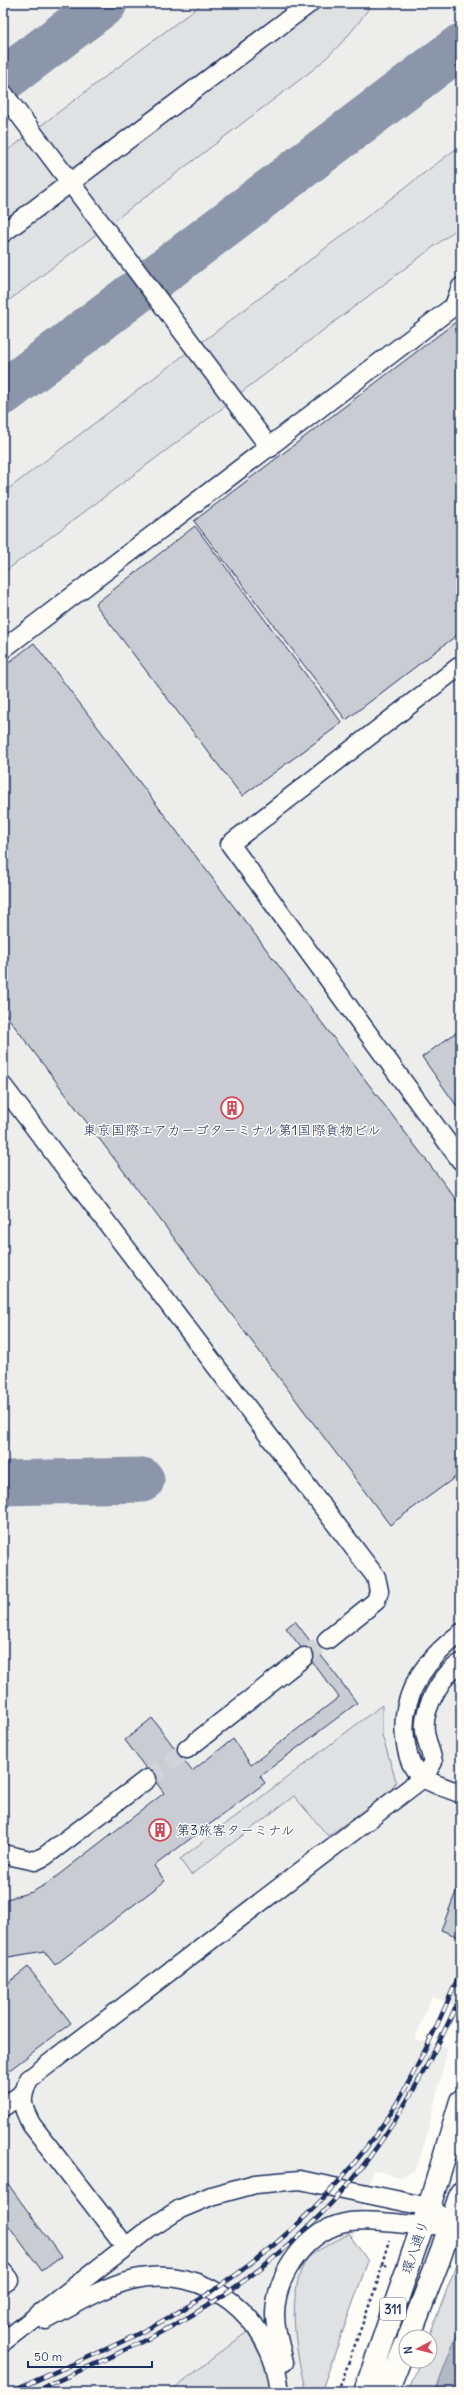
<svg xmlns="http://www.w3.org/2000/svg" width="464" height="2395" font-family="Delius,'Klee One',sans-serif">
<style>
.built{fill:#edeeec}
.green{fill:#e0e1e3;stroke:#7e88a0}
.water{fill:#b3b8c5;stroke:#76819c}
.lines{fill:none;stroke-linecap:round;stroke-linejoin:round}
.taxiway{stroke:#8c96aa;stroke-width:45}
.building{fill:#c9ccd3;stroke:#1b2f5e}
.minor-tunnel{stroke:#d0d3d8;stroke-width:18;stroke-dasharray:18 9;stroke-linecap:butt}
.minor-casing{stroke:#1b2f5e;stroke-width:21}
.major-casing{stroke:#1b2f5e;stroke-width:25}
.path{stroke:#1b2f5e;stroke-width:2.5;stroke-dasharray:3 3;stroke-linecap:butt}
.minor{stroke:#fdfcf7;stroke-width:18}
.major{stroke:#fdfcf7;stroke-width:22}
.rail-casing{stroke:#1b2f5e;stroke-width:4.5}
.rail{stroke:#fdfcf7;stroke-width:3;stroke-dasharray:9;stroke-linecap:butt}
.labels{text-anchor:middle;stroke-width:3;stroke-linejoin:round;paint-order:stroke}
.shield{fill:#fdfcf7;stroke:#5f6c8c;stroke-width:1}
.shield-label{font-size:13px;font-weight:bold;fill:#1b2f5e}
.poi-label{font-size:14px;fill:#1b2f5e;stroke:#fdfcf7}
.street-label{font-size:14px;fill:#1b2f5e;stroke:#fdfcf7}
</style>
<rect width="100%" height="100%" fill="#fdfcf7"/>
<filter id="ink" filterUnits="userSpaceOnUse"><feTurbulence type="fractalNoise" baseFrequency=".025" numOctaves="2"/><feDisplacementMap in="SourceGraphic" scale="8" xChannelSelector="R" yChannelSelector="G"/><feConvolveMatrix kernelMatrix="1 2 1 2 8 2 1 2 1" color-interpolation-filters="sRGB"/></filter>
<g filter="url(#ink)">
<path class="built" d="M 3,3 L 461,3 L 461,1997 L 458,2006 L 432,1997 L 415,2039 L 448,2048 L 426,2138 L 416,2170 L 400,2177 L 373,2170 L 353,2240 L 368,2261 L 321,2392 L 3,2392 Z"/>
<path class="green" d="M 203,3 L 372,3 C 356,29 337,49 314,69 L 3,305 L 3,154 Z
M 461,145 L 461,226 L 239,394 L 198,345 Z
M 189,351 L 228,404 L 3,573 L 3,493 Z
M 382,1705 L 382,1735 L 396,1781 L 391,1791 L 328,1836 L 294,1796 L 191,1875 L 180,1859 Z
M 349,2234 L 368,2261 L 321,2392 L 306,2392 C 296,2354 285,2294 307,2259 C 312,2252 340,2239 349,2234 Z
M 461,2252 L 461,2324 L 435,2392 L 408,2392 L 420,2361 L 430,2361 L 429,2337 Z
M 247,2332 C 259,2351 269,2369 271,2392 L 169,2392 Z"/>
<path class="water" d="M 461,2324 L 461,2392 L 437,2392 L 440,2378 Z"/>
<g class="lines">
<path class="taxiway" d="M 3,80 L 105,3
M 3,393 L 461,46
M 3,1483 L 142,1480"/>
</g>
<path class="building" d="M 461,318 L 461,632 L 346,720 L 194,521 Z
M 195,526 L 342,723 L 242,796 L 95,604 Z
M 34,643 L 461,1206 L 461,1473 L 390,1525 L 3,1011 L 3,667 Z
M 461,1029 L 461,1112 L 422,1057 Z
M 295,1621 L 357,1703 L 260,1776 L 265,1783 L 154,1866 L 165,1881 L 55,1965 L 44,1951 L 3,1958 L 3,1900 L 32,1892 L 48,1883 L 164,1793 L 125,1740 L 152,1718 L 192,1771 L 233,1739 L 251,1765 L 339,1697 L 286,1628 Z
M 461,1879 L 461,1938 L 441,1930 Z
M 28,1967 L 71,2023 L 3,2075 L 3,1987 Z
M 3,2177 L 61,2257 L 42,2271 L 3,2218 Z"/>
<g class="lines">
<path class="minor-tunnel" d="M 304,1657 L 327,1640
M 147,1779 L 187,1749"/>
<g class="minor-casing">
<path id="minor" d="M 3,93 L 270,448
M 3,233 L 310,3
M 3,649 L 454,306 L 461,287
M 461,665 L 230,844 L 461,1161
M 3,1086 L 376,1577 L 379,1591 L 376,1601 L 327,1640
M 461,1633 C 426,1659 400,1693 405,1738 C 407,1752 409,1764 419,1775 C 429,1784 449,1788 461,1794
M 187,1749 L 304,1657
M 3,1854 L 35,1861 L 45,1856 L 147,1779
M 3,2107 L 22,2094
M 126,2247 L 31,2124 C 21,2105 20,2099 29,2079 L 423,1778 L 433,1762 C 431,1752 426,1741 425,1731 C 422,1709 442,1674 461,1663
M 3,2272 L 9,2280 L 3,2284
M 46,2320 C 73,2306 100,2288 131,2280 C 206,2262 273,2318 280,2392
M 3,2342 L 149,2229 L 180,2209 L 211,2196 L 255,2184 L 300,2180 L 429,2207 L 451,2224
M 284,2362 C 280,2346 275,2330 275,2314 C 276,2273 308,2228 350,2222 C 378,2218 407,2227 436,2225"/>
</g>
<g class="major-casing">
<path id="major" d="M 409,2337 L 439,2259 L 461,2193
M 365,2392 L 429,2207 L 461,2101
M 387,2392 L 406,2344"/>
</g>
<path class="path" d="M 382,2264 L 389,2240
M 338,2392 L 379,2278 L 382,2264 L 390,2267"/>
<use href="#minor" class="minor"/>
<use href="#major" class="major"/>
<g class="rail-casing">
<path id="rail" d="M 10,2392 C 65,2367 121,2345 173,2315 C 263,2265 343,2190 397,2103 C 422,2060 442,2016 461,1970
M 33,2392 C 92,2365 152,2340 207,2306 C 332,2227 402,2129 461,1995"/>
</g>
<use href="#rail" class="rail"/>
</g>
</g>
<defs>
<g id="building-ring" transform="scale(1.15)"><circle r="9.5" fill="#fdfcf7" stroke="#d1495b" stroke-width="1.5"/><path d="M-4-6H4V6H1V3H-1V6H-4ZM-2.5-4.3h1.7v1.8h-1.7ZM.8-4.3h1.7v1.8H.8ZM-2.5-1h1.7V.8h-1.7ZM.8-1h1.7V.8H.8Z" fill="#d1495b"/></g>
</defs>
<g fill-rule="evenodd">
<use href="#building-ring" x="232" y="1108"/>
<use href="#building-ring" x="160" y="1830"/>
</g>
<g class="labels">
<rect class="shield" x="380" y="2298" width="26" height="22" rx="3"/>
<g class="shield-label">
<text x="393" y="2314">311</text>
</g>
<g class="poi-label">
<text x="232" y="1135">東京国際エアカーゴターミナル第1国際貨物ビル</text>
<text x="176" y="1835" text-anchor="start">第3旅客ターミナル</text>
</g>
<g class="street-label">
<text transform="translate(415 2247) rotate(-71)" y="5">環八通り</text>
</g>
</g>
<rect width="464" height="2395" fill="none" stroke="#fdfcf7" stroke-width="16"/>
<rect x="8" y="8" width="448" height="2379" fill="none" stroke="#1b2f5e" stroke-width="1.5" filter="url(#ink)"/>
<g transform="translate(418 2349) rotate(263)"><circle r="19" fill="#fdfcf7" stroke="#a3aaba"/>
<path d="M0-3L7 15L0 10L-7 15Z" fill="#d1495b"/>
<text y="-6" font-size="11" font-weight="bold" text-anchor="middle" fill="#1b2f5e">N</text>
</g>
<path d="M28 2361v6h124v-6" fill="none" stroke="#1b2f5e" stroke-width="2"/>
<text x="34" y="2361" font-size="12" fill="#1b2f5e" stroke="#fdfcf7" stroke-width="3" paint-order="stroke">50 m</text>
</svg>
